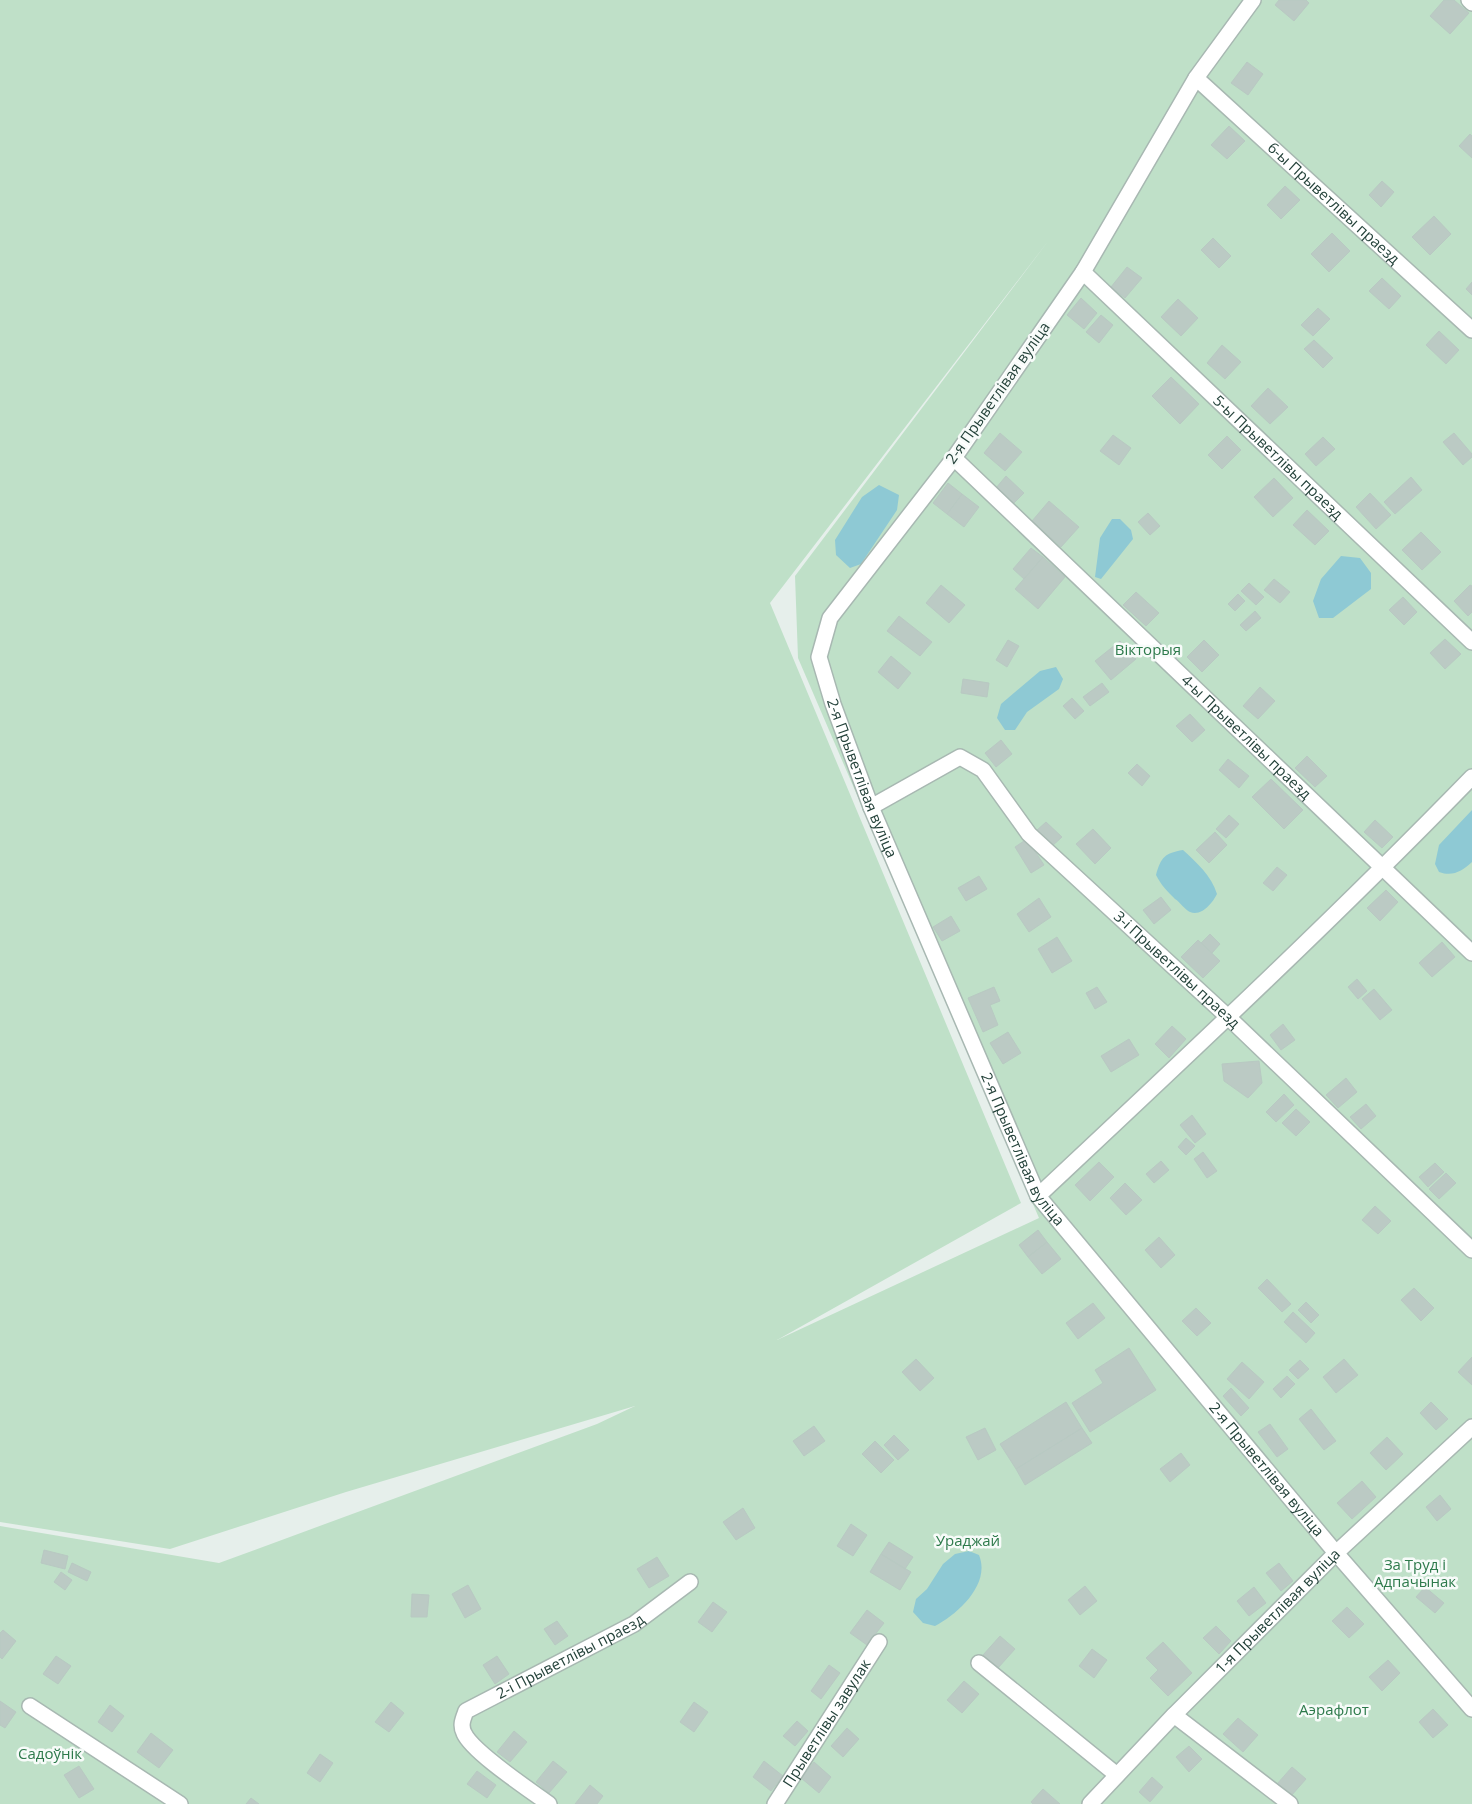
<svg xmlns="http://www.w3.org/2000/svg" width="1472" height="1804" font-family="'Open Sans',sans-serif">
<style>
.green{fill:#bfe0c8;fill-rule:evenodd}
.water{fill:#8ec9d4}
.building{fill:#bbcac4;stroke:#b8c9c2}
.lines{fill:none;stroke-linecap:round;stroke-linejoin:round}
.minor-casing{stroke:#a8b8b2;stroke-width:18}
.minor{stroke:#fff;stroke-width:15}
.labels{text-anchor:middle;stroke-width:5;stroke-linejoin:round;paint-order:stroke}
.street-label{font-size:15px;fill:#24423a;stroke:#f7fbf9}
.park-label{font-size:15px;fill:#2d7a4b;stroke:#f7fbf9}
</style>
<rect width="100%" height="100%" fill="#e6efeb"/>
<path class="green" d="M 0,0 L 1472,0 L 1472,1804 L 0,1804 L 0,1526 L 219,1563 L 597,1424 L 635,1406 L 346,1492 L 170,1549 L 0,1522 ZM 1049,240 L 795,576 L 798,658 L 1039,1218 L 777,1340 L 1021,1203 L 770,603 Z"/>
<path class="water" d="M 879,485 L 899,495 L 897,510 L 861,564 L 850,568 L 836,555 L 835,540 L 862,497 Z
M 1112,519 L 1120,519 L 1131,530 L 1133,539 L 1101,579 L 1095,577 L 1100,538 Z
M 1341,556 L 1360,558 L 1371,573 L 1371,589 L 1333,618 L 1319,618 L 1313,601 L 1321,579 Z
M 1056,667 L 1063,679 L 1059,689 L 1027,712 L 1015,730 L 1005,730 L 997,718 L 1001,704 L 1040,671 Z
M 1472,810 L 1472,862 C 1462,871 1453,877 1439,872 L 1435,864 L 1439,845 Z
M 1183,850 C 1197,863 1211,875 1217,894 C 1213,902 1202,917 1190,912 C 1185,910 1180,902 1175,899 C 1167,891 1161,885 1156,875 C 1161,857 1165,853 1183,850 Z
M 969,1551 L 979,1555 C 991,1584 958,1614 935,1626 L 923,1623 L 913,1612 L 916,1599 L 927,1589 L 943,1564 L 955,1554 Z"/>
<path class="building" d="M 1279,0 L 1306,0 L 1309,3 L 1294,21 L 1275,5 Z
M 1444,0 L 1454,0 L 1469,13 L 1450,34 L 1430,16 Z
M 1247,62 L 1263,74 L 1248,95 L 1231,83 Z
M 1229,126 L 1245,141 L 1227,159 L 1211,145 Z
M 1470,134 L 1472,136 L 1472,158 L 1459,146 Z
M 1382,181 L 1394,192 L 1381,207 L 1369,195 Z
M 1285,186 L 1300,200 L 1281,219 L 1267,205 Z
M 1434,216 L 1451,234 L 1430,255 L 1412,237 Z
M 1332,233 L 1350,251 L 1329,272 L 1311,254 Z
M 1213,238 L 1231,256 L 1219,268 L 1201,250 Z
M 1127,267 L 1142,278 L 1125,298 L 1111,287 Z
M 1382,278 L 1401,296 L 1389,309 L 1369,291 Z
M 1472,282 L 1472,295 L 1466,289 Z
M 1081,298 L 1097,313 L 1084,329 L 1067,315 Z
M 1178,299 L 1198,318 L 1181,336 L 1161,317 Z
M 1318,308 L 1330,319 L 1313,336 L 1301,325 Z
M 1101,315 L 1113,325 L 1099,343 L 1086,332 Z
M 1439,331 L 1459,350 L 1446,364 L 1426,345 Z
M 1314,340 L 1333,358 L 1323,368 L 1304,349 Z
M 1222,345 L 1241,362 L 1225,379 L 1207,363 Z
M 1171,377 L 1199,404 L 1180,424 L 1152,396 Z
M 1268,388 L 1288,407 L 1270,424 L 1251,406 Z
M 1000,433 L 1022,452 L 1005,471 L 984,453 Z
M 1454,433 L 1472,454 L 1472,457 L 1463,465 L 1443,442 Z
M 1113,435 L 1131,448 L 1119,465 L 1100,451 Z
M 1227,436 L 1241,450 L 1222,469 L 1208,455 Z
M 1323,437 L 1335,449 L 1316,466 L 1305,454 Z
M 1006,476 L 1024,493 L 1013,504 L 996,488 Z
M 1411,477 L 1422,490 L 1395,514 L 1384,502 Z
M 1274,478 L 1293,498 L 1273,517 L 1254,497 Z
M 948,483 L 962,494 L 947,514 L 933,503 Z
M 1370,493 L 1391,515 L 1376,529 L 1356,507 Z
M 962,494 L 979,507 L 964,527 L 947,514 Z
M 1049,501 L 1079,527 L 1061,547 L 1032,521 Z
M 1307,510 L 1329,531 L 1315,545 L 1293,525 Z
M 1148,513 L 1160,526 L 1150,535 L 1138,522 Z
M 1421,532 L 1441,552 L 1422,570 L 1402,550 Z
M 1031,548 L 1043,557 L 1024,579 L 1013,569 Z
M 1043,557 L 1065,577 L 1038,609 L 1015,589 Z
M 1274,579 L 1290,592 L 1280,603 L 1264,590 Z
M 1249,583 L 1264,597 L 1256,605 L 1241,591 Z
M 941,585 L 965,605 L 949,623 L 926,603 Z
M 1470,585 L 1472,586 L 1472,612 L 1468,616 L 1454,601 Z
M 1136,592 L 1159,613 L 1146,626 L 1123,605 Z
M 1238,594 L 1245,601 L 1235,611 L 1228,604 Z
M 1403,597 L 1417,612 L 1404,625 L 1389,610 Z
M 1255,611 L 1261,618 L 1246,631 L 1240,625 Z
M 899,616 L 932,642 L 920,656 L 887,631 Z
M 1445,639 L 1461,654 L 1445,669 L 1430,653 Z
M 1008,640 L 1019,646 L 1007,667 L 996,660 Z
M 1204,640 L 1219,655 L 1202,672 L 1187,657 Z
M 1120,641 L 1136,659 L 1111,680 L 1095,661 Z
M 891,656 L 911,673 L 898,689 L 878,672 Z
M 963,679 L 989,683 L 987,697 L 961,693 Z
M 1102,683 L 1109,692 L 1090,706 L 1083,697 Z
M 1260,687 L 1275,701 L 1258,719 L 1243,706 Z
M 1072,698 L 1084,711 L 1075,719 L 1063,706 Z
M 1190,714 L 1205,730 L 1192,742 L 1176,726 Z
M 1001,740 L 1012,754 L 996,767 L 985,753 Z
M 1307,756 L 1327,776 L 1315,787 L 1295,768 Z
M 1228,759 L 1249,776 L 1239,788 L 1219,770 Z
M 1137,764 L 1150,776 L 1142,786 L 1128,773 Z
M 1271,779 L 1303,810 L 1284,829 L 1252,797 Z
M 1229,815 L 1239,824 L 1226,838 L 1216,829 Z
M 1375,820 L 1393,837 L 1382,848 L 1364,832 Z
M 1046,822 L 1062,837 L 1051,847 L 1036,831 Z
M 1093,829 L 1111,848 L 1095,864 L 1076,844 Z
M 1215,832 L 1227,845 L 1209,863 L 1196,850 Z
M 1027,839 L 1044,865 L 1031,873 L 1015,847 Z
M 1277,867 L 1287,875 L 1273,891 L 1263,883 Z
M 979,876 L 987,889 L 966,901 L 958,888 Z
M 1386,890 L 1398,902 L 1380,921 L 1367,908 Z
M 1161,897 L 1171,910 L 1154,924 L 1143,910 Z
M 1039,898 L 1051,917 L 1029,932 L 1017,914 Z
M 951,916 L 960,931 L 942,941 L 933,927 Z
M 1210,934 L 1220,944 L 1212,953 L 1201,943 Z
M 1057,937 L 1072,961 L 1052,973 L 1038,949 Z
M 1198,940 L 1220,961 L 1203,978 L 1181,957 Z
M 1442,942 L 1455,957 L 1432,977 L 1419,963 Z
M 1357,979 L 1367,991 L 1358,999 L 1348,987 Z
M 994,987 L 1000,1001 L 990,1005 L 998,1025 L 983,1032 L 968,998 Z
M 1097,987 L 1107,1002 L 1095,1009 L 1086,993 Z
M 1374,989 L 1392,1010 L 1380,1020 L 1362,999 Z
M 1283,1024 L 1295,1040 L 1281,1050 L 1270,1035 Z
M 1172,1026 L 1186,1039 L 1169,1058 L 1155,1044 Z
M 1008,1032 L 1021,1053 L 1003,1064 L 990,1043 Z
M 1129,1039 L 1139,1055 L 1111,1072 L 1101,1056 Z
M 1259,1061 L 1262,1083 L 1248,1098 L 1224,1081 L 1222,1064 Z
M 1346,1078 L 1357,1092 L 1338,1108 L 1326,1095 Z
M 1284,1094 L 1294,1105 L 1276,1122 L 1266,1112 Z
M 1366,1104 L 1376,1116 L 1361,1129 L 1350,1117 Z
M 1296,1109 L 1310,1122 L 1296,1136 L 1282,1123 Z
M 1192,1115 L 1206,1134 L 1195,1143 L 1180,1125 Z
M 1186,1138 L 1195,1146 L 1186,1155 L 1178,1147 Z
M 1203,1152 L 1217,1171 L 1207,1178 L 1194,1159 Z
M 1161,1161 L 1169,1170 L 1154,1183 L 1146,1174 Z
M 1099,1162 L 1114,1177 L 1090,1201 L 1075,1185 Z
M 1435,1163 L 1444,1172 L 1428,1187 L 1419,1177 Z
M 1446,1173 L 1456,1183 L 1439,1199 L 1429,1189 Z
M 1125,1183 L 1142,1200 L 1126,1215 L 1110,1198 Z
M 1375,1206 L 1391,1221 L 1378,1234 L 1362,1220 Z
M 1038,1230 L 1047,1242 L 1028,1257 L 1019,1245 Z
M 1159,1237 L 1175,1255 L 1161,1268 L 1145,1250 Z
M 1047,1242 L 1061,1259 L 1042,1274 L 1028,1257 Z
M 1267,1279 L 1291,1304 L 1282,1312 L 1258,1288 Z
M 1414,1288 L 1434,1308 L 1421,1321 L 1401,1300 Z
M 1306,1302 L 1319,1315 L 1311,1323 L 1298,1310 Z
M 1093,1303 L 1105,1318 L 1078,1339 L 1066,1323 Z
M 1196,1308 L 1211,1323 L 1197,1336 L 1182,1321 Z
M 1293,1312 L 1315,1333 L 1306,1343 L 1284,1322 Z
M 1129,1348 L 1156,1390 L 1090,1432 L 1072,1403 L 1103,1383 L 1095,1370 Z
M 1472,1357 L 1472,1385 L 1458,1372 Z
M 916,1359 L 934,1378 L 920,1391 L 902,1372 Z
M 1344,1359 L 1358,1375 L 1336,1393 L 1323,1377 Z
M 1300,1360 L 1309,1369 L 1298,1379 L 1289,1370 Z
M 1242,1362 L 1264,1382 L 1249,1399 L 1227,1379 Z
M 1287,1376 L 1295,1384 L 1281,1398 L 1273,1389 Z
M 1231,1388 L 1249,1408 L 1241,1416 L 1223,1396 Z
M 1066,1402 L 1082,1428 L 1016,1469 L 1000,1444 Z
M 1431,1402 L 1448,1419 L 1436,1430 L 1420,1413 Z
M 1311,1409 L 1336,1441 L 1324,1450 L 1299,1419 Z
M 1270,1424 L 1288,1449 L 1277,1457 L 1258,1432 Z
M 814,1426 L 825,1441 L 804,1456 L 793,1441 Z
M 985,1428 L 996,1450 L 978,1460 L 966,1437 Z
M 1082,1428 L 1092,1443 L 1025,1485 L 1016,1469 Z
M 894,1435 L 909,1450 L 898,1460 L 884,1445 Z
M 1387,1437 L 1403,1454 L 1386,1470 L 1370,1453 Z
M 875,1441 L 894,1460 L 881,1473 L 862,1454 Z
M 1181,1453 L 1190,1465 L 1170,1482 L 1160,1469 Z
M 1362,1481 L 1376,1497 L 1352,1519 L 1337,1503 Z
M 1440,1495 L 1451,1509 L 1437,1521 L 1426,1507 Z
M 743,1508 L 755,1528 L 736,1540 L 723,1522 Z
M 851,1524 L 867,1535 L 853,1556 L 837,1546 Z
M 889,1542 L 913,1557 L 905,1569 L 881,1554 Z
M 44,1550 L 68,1556 L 65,1569 L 41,1563 Z
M 881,1554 L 911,1572 L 900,1590 L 870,1572 Z
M 657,1557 L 669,1576 L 649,1588 L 637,1569 Z
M 72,1563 L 91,1572 L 87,1581 L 68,1572 Z
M 1279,1563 L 1293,1581 L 1281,1591 L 1266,1573 Z
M 61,1572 L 72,1580 L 65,1590 L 54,1582 Z
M 468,1585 L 481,1609 L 465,1618 L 452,1594 Z
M 1085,1586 L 1097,1601 L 1080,1615 L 1068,1600 Z
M 1254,1587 L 1266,1603 L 1249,1616 L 1237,1601 Z
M 1425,1587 L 1444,1603 L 1435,1613 L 1416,1597 Z
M 412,1594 L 429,1595 L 427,1617 L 411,1617 Z
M 713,1602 L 727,1612 L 712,1632 L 698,1622 Z
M 1347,1607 L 1364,1624 L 1349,1638 L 1332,1621 Z
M 867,1610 L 884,1623 L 867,1645 L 850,1633 Z
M 557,1621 L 568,1636 L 555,1645 L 544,1629 Z
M 1216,1626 L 1231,1641 L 1219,1654 L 1203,1638 Z
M 3,1630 L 16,1641 L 2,1659 L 0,1657 L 0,1633 Z
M 1000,1636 L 1015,1649 L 998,1668 L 983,1655 Z
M 1163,1642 L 1192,1673 L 1168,1696 L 1150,1678 L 1158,1670 L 1146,1658 Z
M 1092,1649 L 1107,1660 L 1094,1678 L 1079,1666 Z
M 56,1656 L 71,1666 L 58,1684 L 43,1674 Z
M 497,1656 L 509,1674 L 495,1684 L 483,1665 Z
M 1388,1660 L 1400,1673 L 1382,1691 L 1369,1677 Z
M 829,1665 L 840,1673 L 821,1699 L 811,1691 Z
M 964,1681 L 979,1694 L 962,1713 L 947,1700 Z
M 0,1701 L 16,1712 L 5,1728 L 0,1725 Z
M 391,1702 L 404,1713 L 389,1732 L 375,1722 Z
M 694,1702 L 708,1712 L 694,1732 L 680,1722 Z
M 110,1705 L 124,1716 L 112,1732 L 98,1722 Z
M 1433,1709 L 1448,1725 L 1433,1738 L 1419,1722 Z
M 1238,1718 L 1258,1735 L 1243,1752 L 1223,1734 Z
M 797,1721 L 808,1731 L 795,1746 L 783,1736 Z
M 847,1728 L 859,1739 L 843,1757 L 831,1746 Z
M 514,1731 L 527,1742 L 510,1762 L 497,1752 Z
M 151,1733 L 173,1750 L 159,1768 L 137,1752 Z
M 1189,1746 L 1202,1759 L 1189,1772 L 1176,1757 Z
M 320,1754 L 333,1763 L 320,1782 L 307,1773 Z
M 553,1761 L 567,1772 L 549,1793 L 536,1782 Z
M 764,1761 L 783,1776 L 771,1791 L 753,1777 Z
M 814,1762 L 831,1777 L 819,1793 L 801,1778 Z
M 79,1766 L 94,1789 L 79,1798 L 64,1775 Z
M 1292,1767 L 1306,1779 L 1291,1796 L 1277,1784 Z
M 477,1771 L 496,1785 L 487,1798 L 467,1784 Z
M 1152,1777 L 1163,1787 L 1150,1802 L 1139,1792 Z
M 590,1785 L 603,1796 L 597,1804 L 575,1804 Z
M 1043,1789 L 1060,1804 L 1033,1804 L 1031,1802 Z
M 251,1798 L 259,1804 L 246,1804 Z"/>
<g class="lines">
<g class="minor-casing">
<g id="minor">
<path id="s1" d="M 1253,0 L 1196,78 L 1083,272 L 954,458 L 830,618 L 819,657 L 833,704 L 871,807 L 1038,1196 L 1336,1553 L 1472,1709"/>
<path d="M 1469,0 L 1472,3"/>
<path id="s2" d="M 1196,78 L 1472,330"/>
<path id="s3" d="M 1083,272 L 1472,642"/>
<path id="s4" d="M 954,458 L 1472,953"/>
<path id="s5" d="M 871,807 L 960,757 L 983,770 L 1029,834 L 1228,1017 L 1472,1250"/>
<path d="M 1038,1196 C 1185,1058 1332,921 1472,777"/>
<path d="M 979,1663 L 1117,1775"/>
<path d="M 30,1706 L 180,1804"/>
<path d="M 1174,1715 L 1290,1804"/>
<path id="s6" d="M 549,1804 C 530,1790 472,1752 464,1733 C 460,1725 463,1719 466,1711 L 634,1624 L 690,1582"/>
<path id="s7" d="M 775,1804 L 879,1642"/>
<path id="s8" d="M 1090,1804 L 1174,1715 L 1336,1553 L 1472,1427"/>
</g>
</g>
<use href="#minor" class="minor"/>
</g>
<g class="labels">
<g class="street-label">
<text dy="5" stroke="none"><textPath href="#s2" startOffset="186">6-ы Прыветлівы праезд</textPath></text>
<text transform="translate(998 393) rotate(-55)" y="5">2-я Прыветлівая вуліца</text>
<text dy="5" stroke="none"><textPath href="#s3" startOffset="269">5-ы Прыветлівы праезд</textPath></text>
<text dy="5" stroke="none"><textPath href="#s4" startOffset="404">4-ы Прыветлівы праезд</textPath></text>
<text dy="5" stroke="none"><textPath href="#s1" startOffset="919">2-я Прыветлівая вуліца</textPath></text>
<text dy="5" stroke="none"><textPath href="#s5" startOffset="408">3-і Прыветлівы праезд</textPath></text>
<text dy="5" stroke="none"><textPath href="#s1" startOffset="1324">2-я Прыветлівая вуліца</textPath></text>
<text dy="5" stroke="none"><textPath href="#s1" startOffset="1729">2-я Прыветлівая вуліца</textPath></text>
<text dy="5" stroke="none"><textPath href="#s8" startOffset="269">1-я Прыветлівая вуліца</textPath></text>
<text dy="5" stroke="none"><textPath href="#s6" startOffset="252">2-і Прыветлівы праезд</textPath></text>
<text dy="5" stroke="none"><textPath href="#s7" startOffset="96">Прыветлівы завулак</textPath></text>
</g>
<g class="park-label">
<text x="1148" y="655">Вікторыя</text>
<text x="968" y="1546">Ураджай</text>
<text x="1415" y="1570">За Труд і<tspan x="1415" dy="17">Адпачынак</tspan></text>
<text x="1334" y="1715">Аэрафлот</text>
<text x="50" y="1759">Садоўнік</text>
</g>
</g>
</svg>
